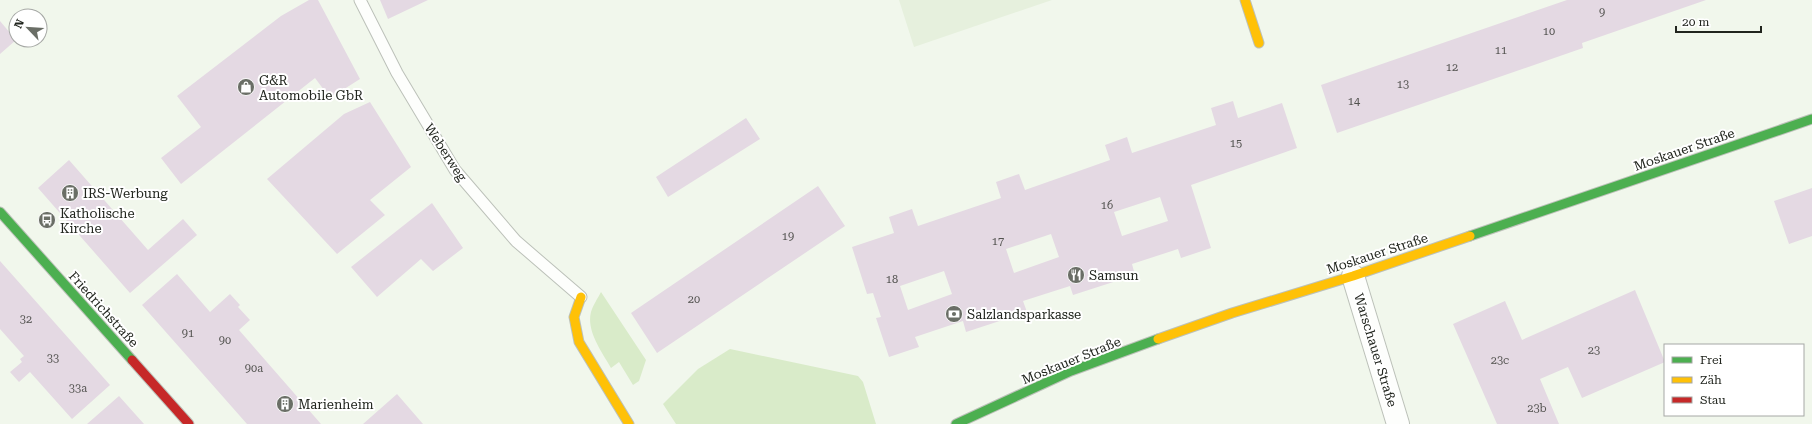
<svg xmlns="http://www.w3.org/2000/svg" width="1812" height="424" font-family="'Roboto Serif',serif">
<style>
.built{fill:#e6f0dd}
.green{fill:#d9ebc9}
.building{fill:#e4d9e3;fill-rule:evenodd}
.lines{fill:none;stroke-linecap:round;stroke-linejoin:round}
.lane-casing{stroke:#bcc1b9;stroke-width:13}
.street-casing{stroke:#bcc1b9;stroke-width:24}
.fast-casing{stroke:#bcc1b9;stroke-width:11}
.slow-casing{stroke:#bcc1b9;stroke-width:11}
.jam-casing{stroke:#bcc1b9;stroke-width:11}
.lane{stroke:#fdfefc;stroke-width:11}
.street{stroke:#fdfefc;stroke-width:22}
.fast{stroke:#4caf50;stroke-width:9}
.slow{stroke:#ffc107;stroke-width:9}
.jam{stroke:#c62828;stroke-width:9}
.labels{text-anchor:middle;stroke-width:4;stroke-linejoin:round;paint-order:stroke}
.number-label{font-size:11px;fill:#52524f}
.poi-label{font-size:13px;fill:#21251e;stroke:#fff;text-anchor:start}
.street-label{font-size:13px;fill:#21251e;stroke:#fff}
</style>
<rect width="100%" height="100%" fill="#f1f7ec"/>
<path class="built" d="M 899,0 L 1052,0 L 914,47 Z"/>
<path class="green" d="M 601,292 L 646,360 L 639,381 L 633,385 L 619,362 L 611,368 C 602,352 586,331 591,312 C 593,305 598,298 601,292 Z
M 730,349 L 858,376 L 863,382 L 876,424 L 676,424 L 663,404 L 698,369 Z"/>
<path class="building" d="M 309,0 L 318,0 L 360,79 L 330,98 L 315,78 L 181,184 L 161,158 L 201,127 L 177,96 L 281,16 Z
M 380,0 L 428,0 L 388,19 Z
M 1567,0 L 1706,0 L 1582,43 L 1583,48 L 1337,133 L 1321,85 Z
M 0,21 L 16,40 L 0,54 Z
M 1233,101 L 1238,118 L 1282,103 L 1297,148 L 1191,185 L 1211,248 L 1181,258 L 1178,249 L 1132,264 L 1135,275 L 1073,295 L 1070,286 L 1023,301 L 1027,312 L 966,332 L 963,321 L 915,337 L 919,347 L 889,357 L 876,318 L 881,317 L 873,293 L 867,294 L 852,247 L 894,233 L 889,217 L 912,209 L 918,226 L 1001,198 L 996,182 L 1019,174 L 1025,190 L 1110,160 L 1105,145 L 1127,137 L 1132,153 L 1216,125 L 1211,108 ZM 1160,197 L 1168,221 L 1122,236 L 1114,212 ZM 1051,234 L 1059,257 L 1014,273 L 1006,249 ZM 944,271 L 952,294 L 908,310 L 900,286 Z
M 370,102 L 411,167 L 370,200 L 385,215 L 337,254 L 267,179 L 344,114 Z
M 746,118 L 760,139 L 668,197 L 656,177 Z
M 69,160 L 148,250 L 183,219 L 197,235 L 130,293 L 38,188 Z
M 818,186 L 845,226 L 657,353 L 631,313 Z
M 1812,188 L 1812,236 L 1789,244 L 1774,201 Z
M 432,203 L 463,248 L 433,271 L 421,259 L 377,297 L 351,267 Z
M 0,261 L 110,385 L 72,419 L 30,372 L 19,382 L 10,372 L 22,362 L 20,359 L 24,356 L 0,329 Z
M 177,274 L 210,312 L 230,294 L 240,305 L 238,307 L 250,320 L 239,330 L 321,424 L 247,424 L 142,305 Z
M 1635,290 L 1665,362 L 1582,398 L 1568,367 L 1540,379 L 1559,424 L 1497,424 L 1453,324 L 1505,301 L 1522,340 Z
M 397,394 L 423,424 L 363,424 Z
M 119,396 L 144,424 L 87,424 Z"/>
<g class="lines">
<g class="lane-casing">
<path id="lane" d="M 360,0 L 397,73 L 455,170 L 516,241 L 581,297"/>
</g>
<g class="street-casing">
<path id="street" d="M 1353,276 L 1398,424"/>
</g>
<g class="fast-casing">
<path id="fast" d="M 0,212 L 132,360
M 1470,236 L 1812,119
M 956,424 L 1071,371 L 1158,339"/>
</g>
<g class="slow-casing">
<path id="slow" d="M 1245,0 L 1259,43
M 581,297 L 574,317 L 579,342 L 629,424
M 1158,339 L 1232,313 L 1353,276 L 1470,236"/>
</g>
<g class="jam-casing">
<path id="jam" d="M 132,360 L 189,424"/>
</g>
<use href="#lane" class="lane"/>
<use href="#street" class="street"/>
<use href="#fast" class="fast"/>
<use href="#slow" class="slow"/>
<use href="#jam" class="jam"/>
</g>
<defs>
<g id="shop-disc" transform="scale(0.9)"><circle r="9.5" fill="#6a6e66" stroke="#fff"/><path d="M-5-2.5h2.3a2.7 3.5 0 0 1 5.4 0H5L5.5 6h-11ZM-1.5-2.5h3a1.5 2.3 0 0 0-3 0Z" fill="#fff"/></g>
<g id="building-disc" transform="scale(0.9)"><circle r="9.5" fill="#6a6e66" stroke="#fff"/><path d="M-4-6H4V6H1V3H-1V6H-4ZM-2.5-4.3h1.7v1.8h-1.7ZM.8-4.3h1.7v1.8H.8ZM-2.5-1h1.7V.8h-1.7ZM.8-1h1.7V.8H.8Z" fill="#fff"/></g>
<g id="bus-disc" transform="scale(0.9)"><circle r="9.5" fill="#6a6e66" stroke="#fff"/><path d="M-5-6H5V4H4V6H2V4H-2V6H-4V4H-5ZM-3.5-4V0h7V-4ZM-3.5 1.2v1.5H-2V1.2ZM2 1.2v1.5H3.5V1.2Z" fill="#fff"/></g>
<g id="restaurant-disc" transform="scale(0.9)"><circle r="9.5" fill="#6a6e66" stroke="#fff"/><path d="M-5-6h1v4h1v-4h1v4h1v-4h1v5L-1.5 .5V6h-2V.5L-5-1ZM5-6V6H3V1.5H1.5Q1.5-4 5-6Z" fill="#fff"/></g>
<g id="bank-disc" transform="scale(0.9)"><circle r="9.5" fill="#6a6e66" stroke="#fff"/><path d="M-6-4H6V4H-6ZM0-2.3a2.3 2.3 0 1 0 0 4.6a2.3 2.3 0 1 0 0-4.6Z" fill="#fff"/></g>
</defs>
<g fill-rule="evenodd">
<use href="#shop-disc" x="246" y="87"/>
<use href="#building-disc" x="70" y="193"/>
<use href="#bus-disc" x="47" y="220"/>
<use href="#restaurant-disc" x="1076" y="275"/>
<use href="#bank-disc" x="954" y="314"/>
<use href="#building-disc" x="285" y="404"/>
</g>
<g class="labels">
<g class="number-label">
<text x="1602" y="16">9</text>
<text x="1549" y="35">10</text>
<text x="1501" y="54">11</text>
<text x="1452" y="71">12</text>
<text x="1403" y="88">13</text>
<text x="1354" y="105">14</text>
<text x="1236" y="147">15</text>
<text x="1107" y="209">16</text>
<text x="788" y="240">19</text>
<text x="998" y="245">17</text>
<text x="892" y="283">18</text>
<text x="694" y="303">20</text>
<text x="26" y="323">32</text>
<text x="188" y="337">91</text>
<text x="225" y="344">90</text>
<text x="1594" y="354">23</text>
<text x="53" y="362">33</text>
<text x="1500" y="364">23c</text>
<text x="254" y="372">90a</text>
<text x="78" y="392">33a</text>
<text x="1537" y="412">23b</text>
</g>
<g class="poi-label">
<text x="259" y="85">G&amp;R<tspan x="259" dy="15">Automobile GbR</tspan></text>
<text x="83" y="198">IRS-Werbung</text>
<text x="60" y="218">Katholische<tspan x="60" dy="15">Kirche</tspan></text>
<text x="1089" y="280">Samsun</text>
<text x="967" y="319">Salzlandsparkasse</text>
<text x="298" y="409">Marienheim</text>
</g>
<g class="street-label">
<text transform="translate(1684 149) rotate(-19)" y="5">Moskauer Straße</text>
<text transform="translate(446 152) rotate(57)" y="5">Weberweg</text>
<text transform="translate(1377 253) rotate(-18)" y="5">Moskauer Straße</text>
<text transform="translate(104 309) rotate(48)" y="5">Friedrichstraße</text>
<text transform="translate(1376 350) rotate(73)" y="5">Warschauer Straße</text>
<text transform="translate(1071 360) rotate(-22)" y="5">Moskauer Straße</text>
</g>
</g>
<rect x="1664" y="344" width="140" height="72" fill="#ffffff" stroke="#a6a8a5"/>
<rect x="1672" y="357" width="20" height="6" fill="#4caf50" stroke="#a6a8a5"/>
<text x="1700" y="364" font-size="12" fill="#21251e">Frei</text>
<rect x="1672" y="377" width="20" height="6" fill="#ffc107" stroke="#a6a8a5"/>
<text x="1700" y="384" font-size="12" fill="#21251e">Zäh</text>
<rect x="1672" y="397" width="20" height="6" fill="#c62828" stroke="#a6a8a5"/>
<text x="1700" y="404" font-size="12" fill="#21251e">Stau</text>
<g transform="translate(28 28) rotate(295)"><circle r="19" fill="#ffffff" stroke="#a6a8a5"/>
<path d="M0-3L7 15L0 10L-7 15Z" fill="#6a6e66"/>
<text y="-6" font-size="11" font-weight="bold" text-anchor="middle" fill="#21251e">N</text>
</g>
<path d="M1676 26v6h85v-6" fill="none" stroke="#21251e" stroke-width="2"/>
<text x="1682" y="26" font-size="12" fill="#21251e" stroke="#ffffff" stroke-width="3" paint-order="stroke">20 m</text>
</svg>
